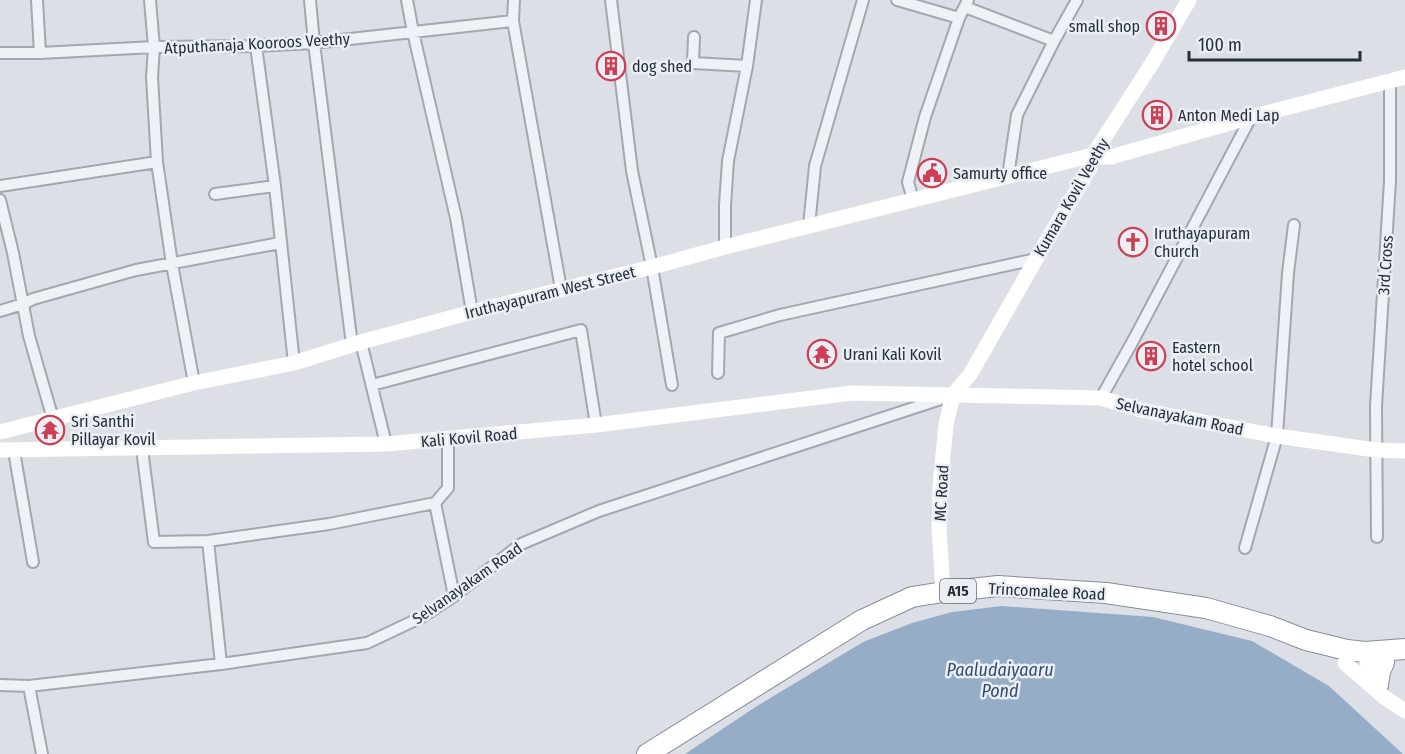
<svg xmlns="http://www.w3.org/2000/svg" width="1405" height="754" font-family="'Fira Sans Condensed',sans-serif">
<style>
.water{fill:#96adc7}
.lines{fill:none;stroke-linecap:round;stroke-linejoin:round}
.street-casing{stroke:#a2a7b0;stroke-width:14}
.highway-casing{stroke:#848d9d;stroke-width:22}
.street{stroke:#eef1f5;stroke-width:10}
.secondary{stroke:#fff;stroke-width:15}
.highway{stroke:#fff;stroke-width:20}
.labels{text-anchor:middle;stroke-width:5;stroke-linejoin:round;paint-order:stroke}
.shield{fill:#ebeff4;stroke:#616873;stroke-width:1.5}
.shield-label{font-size:15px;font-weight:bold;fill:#262e3c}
.poi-label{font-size:16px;fill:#262e3c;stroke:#ebeff4;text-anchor:start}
.street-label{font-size:16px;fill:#262e3c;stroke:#ebeff4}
.water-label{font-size:18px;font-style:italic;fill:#314c70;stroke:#ebeff4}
</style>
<rect width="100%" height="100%" fill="#dce0e6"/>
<path class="water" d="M 1002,606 L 1153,617 L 1252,641 L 1329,686 L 1403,754 L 685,754 L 757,706 L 863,642 L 912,623 L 952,612 Z"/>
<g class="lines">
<g class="street-casing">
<path id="street" d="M 37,0 L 40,53
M 150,0 L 154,47 L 152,77 L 157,162 L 172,264 L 194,383
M 310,0 L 314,43 L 352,345
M 407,0 L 413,32 L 456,218 L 472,312
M 514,0 L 513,21 L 561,289
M 611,0 L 632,171 L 652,267 L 672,385
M 897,0 L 959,18
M 965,7 L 1054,41
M 694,37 L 693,63 L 747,66
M 256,46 L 275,186 L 294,363
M 0,53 L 40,53 L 154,47 L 256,46 L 314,43 L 513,21
M 1008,176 L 1017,115 L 1054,41 L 1077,0
M 0,186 L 157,162
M 215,194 L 275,186
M 0,200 L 13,253 L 29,336 L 53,419
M 913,200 L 908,182 L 925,117 L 959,18 L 968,0
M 809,226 L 815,166 L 863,0
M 725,247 L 725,205 L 728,161 L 747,66 L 756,0
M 0,311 L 23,304 L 33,299 L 136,270 L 280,243
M 361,342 L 386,444
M 718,373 L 719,333 L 780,315 L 1036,259
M 372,385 L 581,330 L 596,425
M 1101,398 L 1134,339 L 1251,117
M 448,438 L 448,488 L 435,503 L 454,596
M 142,449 L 154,542 L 208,541
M 14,451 L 33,562
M 1377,537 L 1376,406 L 1390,181 L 1390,80
M 1245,548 L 1277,436 L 1288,273 L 1294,225
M 221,664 L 208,541 L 329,524 L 435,503
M 0,685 L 29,686 L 221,664 L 367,643 L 422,617 L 454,596 L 521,544 L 599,511 L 944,398
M 29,686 L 42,754"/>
</g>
<g class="highway-casing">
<path id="highway" d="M 1378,685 L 1380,672 L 1384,662
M 647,754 L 862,620 L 912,597 L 943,592 L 998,586 L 1106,593 L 1206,608 L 1270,626 L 1306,640 L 1347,650 L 1365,652 L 1405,649"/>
</g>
<use href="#street" class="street"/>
<path class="secondary" d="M 0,432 L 194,383 L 294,363 L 361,342 L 472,312 L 652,267 L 725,247 L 1093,155 L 1101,157 L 1111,157 L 1251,117 L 1405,77
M 0,450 L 386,444 L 596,425 L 852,393 L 1101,398 L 1141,410 L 1277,436 L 1376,450 L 1405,451
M 943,592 L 939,528 L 940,487 L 946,424 L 953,395 L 971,373 L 1036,259 L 1090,168 L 1093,155 L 1151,65 L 1189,0
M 1365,652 L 1367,662 L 1379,686
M 1345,663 L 1384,697 L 1405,711"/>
<use href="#highway" class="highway"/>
</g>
<defs>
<g id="building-ring" transform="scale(1.5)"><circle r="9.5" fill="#ebeff4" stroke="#cd3f54" stroke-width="1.5"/><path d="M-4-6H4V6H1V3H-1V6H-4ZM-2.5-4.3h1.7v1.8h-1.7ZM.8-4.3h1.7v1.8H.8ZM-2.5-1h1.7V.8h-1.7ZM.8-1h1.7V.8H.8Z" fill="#cd3f54"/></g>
<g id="civic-ring" transform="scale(1.5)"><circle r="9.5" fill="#ebeff4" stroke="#cd3f54" stroke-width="1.5"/><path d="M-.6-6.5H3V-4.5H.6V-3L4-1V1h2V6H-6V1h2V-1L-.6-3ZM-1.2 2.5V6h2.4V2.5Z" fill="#cd3f54"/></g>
<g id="church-ring" transform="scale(1.5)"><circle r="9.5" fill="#ebeff4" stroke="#cd3f54" stroke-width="1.5"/><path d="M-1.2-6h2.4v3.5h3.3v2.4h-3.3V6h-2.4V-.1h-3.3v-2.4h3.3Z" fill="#cd3f54"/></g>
<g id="temple-ring" transform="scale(1.5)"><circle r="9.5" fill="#ebeff4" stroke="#cd3f54" stroke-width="1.5"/><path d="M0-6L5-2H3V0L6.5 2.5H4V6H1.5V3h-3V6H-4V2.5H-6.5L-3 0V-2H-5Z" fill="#cd3f54"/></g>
</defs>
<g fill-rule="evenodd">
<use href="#building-ring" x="1161" y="26"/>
<use href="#building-ring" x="611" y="66"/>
<use href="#building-ring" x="1157" y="115"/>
<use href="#civic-ring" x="932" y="173"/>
<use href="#church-ring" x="1133" y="242"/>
<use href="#temple-ring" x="822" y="354"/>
<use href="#building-ring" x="1151" y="356"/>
<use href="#temple-ring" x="50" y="430"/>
</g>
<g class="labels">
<rect class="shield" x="940" y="579" width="36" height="24" rx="4.5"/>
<g class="shield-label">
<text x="958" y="596">A15</text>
</g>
<g class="poi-label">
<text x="1140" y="32" text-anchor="end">small shop</text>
<text x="632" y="72">dog shed</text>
<text x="1178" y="121">Anton Medi Lap</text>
<text x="953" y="179">Samurty office</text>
<text x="1154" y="239">Iruthayapuram<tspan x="1154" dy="18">Church</tspan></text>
<text x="1172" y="353">Eastern<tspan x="1172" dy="18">hotel school</tspan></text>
<text x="843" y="360">Urani Kali Kovil</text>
<text x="71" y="427">Sri Santhi<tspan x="71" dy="18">Pillayar Kovil</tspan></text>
</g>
<g class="street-label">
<text transform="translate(257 43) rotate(-3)" y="6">Atputhanaja Kooroos Veethy</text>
<text transform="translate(1071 197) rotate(-60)" y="6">Kumara Kovil Veethy</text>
<text transform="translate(1385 265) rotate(-86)" y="6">3rd Cross</text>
<text transform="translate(550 292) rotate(-14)" y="6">Iruthayapuram West Street</text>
<text transform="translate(1180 416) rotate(12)" y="6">Selvanayakam Road</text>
<text transform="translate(469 437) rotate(-5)" y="6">Kali Kovil Road</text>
<text transform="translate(941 493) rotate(-87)" y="6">MC Road</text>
<text transform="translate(467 583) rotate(-35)" y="6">Selvanayakam Road</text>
<text transform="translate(1047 591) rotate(3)" y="6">Trincomalee Road</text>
</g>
<g class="water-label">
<text x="1000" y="676">Paaludaiyaaru<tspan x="1000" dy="21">Pond</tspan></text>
</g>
</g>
<path d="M1189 51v9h171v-9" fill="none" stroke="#262e3c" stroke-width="3"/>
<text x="1198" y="51" font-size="18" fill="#262e3c" stroke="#ebeff4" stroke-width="4.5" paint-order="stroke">100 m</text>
</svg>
